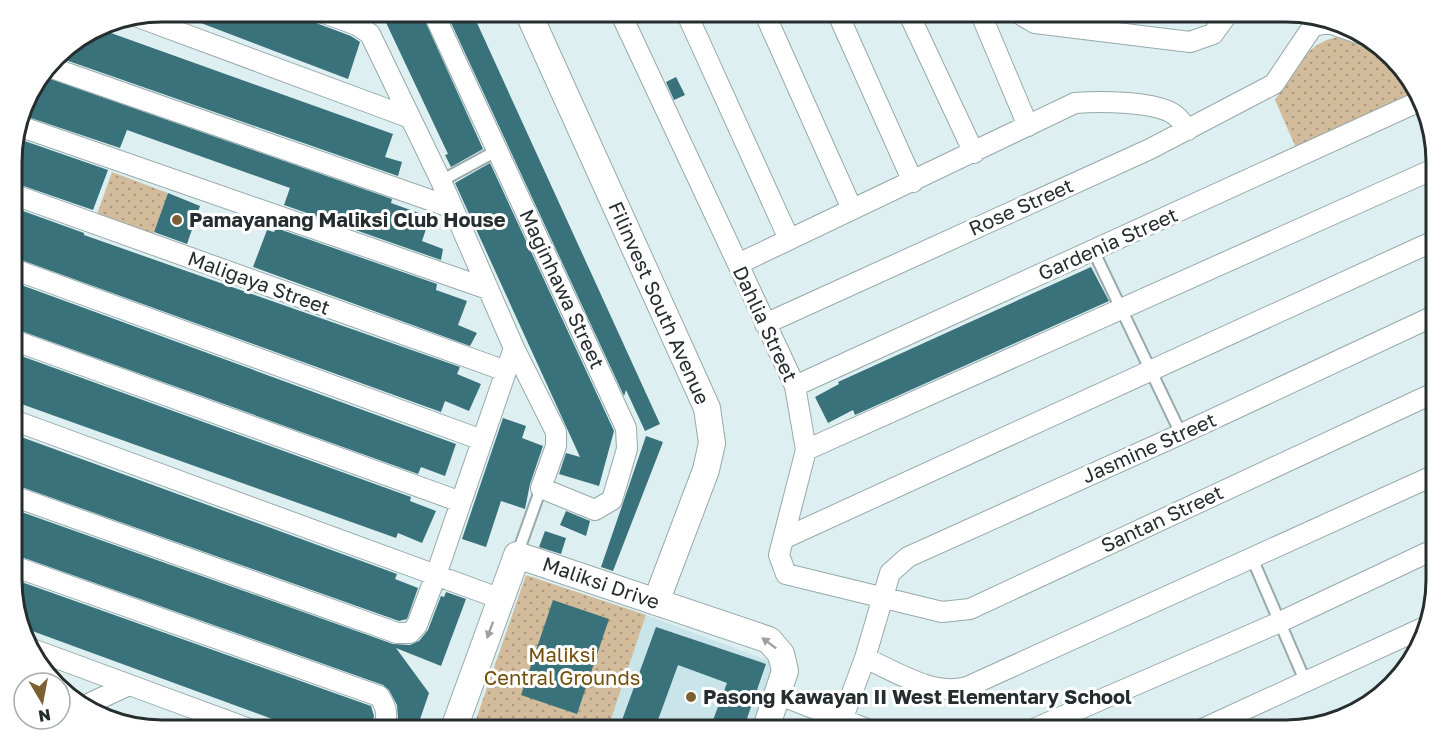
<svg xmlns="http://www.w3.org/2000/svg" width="1449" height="743" font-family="'Golos Text',sans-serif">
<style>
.built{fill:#c9e5e9}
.park{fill:url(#park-dots)}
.building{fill:#39727a}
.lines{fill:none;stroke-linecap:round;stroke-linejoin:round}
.service-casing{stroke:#97a9ab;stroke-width:14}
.minor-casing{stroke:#97a9ab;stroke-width:22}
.tertiary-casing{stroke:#97a9ab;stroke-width:28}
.service{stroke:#fff;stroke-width:10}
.minor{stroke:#fff;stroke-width:20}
.tertiary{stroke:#fff;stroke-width:26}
.oneway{fill:#9da0a1}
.poi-dot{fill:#7c6033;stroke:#fff;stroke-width:2}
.labels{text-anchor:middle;stroke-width:6;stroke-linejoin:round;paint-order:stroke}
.street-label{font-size:20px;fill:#262d2e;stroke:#fff}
.poi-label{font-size:20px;font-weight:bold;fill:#262d2e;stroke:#fff;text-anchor:start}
.park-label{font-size:20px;fill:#714d06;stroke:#fff}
.rim{fill:none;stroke:#262d2e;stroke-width:3}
</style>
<defs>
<pattern id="park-dots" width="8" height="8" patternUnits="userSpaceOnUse" patternTransform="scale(1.5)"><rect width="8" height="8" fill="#d3bc9c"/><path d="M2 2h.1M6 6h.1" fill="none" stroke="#ab9980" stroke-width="1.8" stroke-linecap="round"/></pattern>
</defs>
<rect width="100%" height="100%" fill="#ddeff1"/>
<path class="built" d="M 646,615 L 775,663 L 753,731 L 607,731 Z"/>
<path class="park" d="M 1337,37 C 1369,49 1404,58 1417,93 L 1296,148 L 1275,100 C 1292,75 1305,43 1337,37 Z
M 112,172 L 168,193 L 151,240 L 95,220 Z
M 526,575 L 646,615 L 607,731 L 472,731 Z"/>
<path class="building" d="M 172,12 L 309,12 L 316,23 L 351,36 L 360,42 L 348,79 Z
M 381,12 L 421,12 L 483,149 L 451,167 L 445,155 L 448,154 Z
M 446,12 L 472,12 L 660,424 L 645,431 L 626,390 L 624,396 Z
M 97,28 L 393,134 L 385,157 L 402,162 L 398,176 L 57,57 L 63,49 Z
M 42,76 L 392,199 L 391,203 L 430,217 L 422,241 L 443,249 L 441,260 L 284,205 L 290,188 L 127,130 L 120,148 L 22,115 L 28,95 Z
M 676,77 L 685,95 L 674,100 L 666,82 Z
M 16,138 L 108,170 L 93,210 L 12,182 L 12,152 Z
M 490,163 L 614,431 L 599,486 L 559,474 L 566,453 L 580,457 L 455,183 Z
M 168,193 L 200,206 L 187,244 L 154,232 Z
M 12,207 L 84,233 L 84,235 L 460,367 L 457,374 L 481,384 L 469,411 L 445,401 L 441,412 L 13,257 Z
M 276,228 L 437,284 L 436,290 L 467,301 L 458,325 L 477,333 L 470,346 L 253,267 L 267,230 L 274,232 Z
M 1091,267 L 1109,301 L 855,415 L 853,410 L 828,423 L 815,397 L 839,384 L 838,382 Z
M 13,282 L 456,444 L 445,476 L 421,467 L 418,474 L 13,328 Z
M 13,353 L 411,497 L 410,501 L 436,511 L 422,543 L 398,533 L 396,538 L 13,401 Z
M 503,418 L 526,426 L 522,438 L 543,446 L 530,484 L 525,509 L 501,501 L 486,547 L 462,539 Z
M 13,434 L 397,574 L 395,579 L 418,588 L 407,619 L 399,621 L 13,484 Z
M 646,436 L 663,442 L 613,571 L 601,567 Z
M 13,509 L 393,644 L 410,645 L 419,641 L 428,630 L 441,596 L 444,597 L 446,592 L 466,599 L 441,666 L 396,648 L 429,693 L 416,731 L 395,731 L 398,718 L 397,705 L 389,690 L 383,685 L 13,554 Z
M 566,511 L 590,521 L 586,536 L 560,525 Z
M 545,531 L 566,538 L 561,554 L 539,547 Z
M 13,579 L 371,706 L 374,716 L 370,731 L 305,731 L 24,628 L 13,601 Z
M 553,600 L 609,619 L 577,714 L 521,695 Z
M 656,627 L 766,664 L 743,730 L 713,720 L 727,683 L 678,665 L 654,731 L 618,731 Z"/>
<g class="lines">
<g class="service-casing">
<path id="service" d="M 441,181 L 498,150
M 1093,250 L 1181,434
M 517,555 L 541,488
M 1252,558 L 1306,683"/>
</g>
<g class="minor-casing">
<path id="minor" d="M 321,12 L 357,25 L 370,34 L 441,181 L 514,348 L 556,432 L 556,446 L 541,488 L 595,510 L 612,500 L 627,449 L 626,428 L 433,12
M 620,12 L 795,386 L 806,450 L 779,555 L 786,574 L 942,612 L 970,609 L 1436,392
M 686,12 L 789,239
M 764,12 L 852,209
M 837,12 L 913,182
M 908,12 L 974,153
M 980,12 L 1028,126
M 1016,12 L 1035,23 L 1190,42 L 1213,34 L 1229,12
M 138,17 L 408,117
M 49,67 L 453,208
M 19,126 L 488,289
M 12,194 L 506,371
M 738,264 L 1075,103 C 1099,101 1156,101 1175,115 C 1180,119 1184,125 1188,130
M 13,269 L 482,440
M 765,324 L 1150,149 L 1274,84 L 1313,26 L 1329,23 L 1361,34
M 13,340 L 461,502
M 795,386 L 1420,101
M 13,420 L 501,599
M 806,450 L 1436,168
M 13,496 L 397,633 L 410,633 L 417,625 L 436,575 L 514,348
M 785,538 L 1436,240
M 13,566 L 379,696 C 388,709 388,717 382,731
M 32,649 L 255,731
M 865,658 C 895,671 934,697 967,687 L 1437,474
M 777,694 L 872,731
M 84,706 L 129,685
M 198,731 L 223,719
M 838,731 L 865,658 L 890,573 L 908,557 L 1181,434 L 1436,315
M 1029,731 L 1280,622 L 1437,548
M 1198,731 L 1427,626"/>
</g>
<g class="tertiary-casing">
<path id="tertiary" d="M 528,12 L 707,408 L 712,443 L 706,470 L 656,602
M 453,731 L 517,555 L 769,640 L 781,654 L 785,671 L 765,731"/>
</g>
<use href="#service" class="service"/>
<use href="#minor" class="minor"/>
<use href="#tertiary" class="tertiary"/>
</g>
<defs><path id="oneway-solid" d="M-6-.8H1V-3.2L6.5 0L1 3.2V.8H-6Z" transform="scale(1.5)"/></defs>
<g class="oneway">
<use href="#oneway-solid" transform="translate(490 630) rotate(110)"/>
<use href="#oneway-solid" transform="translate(769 643) rotate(-143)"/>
</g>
<g class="poi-dot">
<circle cx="177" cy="220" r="6"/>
<circle cx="691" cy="697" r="6"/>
</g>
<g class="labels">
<g class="street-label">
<text transform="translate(1021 207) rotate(-24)" y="7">Rose Street</text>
<text transform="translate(1108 244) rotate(-24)" y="7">Gardenia Street</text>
<text transform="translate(259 283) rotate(20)" y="7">Maligaya Street</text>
<text transform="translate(562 289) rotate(65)" y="7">Maginhawa Street</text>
<text transform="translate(659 303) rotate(66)" y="7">Filinvest South Avenue</text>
<text transform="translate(765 324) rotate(65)" y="7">Dahlia Street</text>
<text transform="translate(1149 448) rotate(-24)" y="7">Jasmine Street</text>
<text transform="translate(1162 519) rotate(-25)" y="7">Santan Street</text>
<text transform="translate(601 583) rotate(19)" y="7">Maliksi Drive</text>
</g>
<g class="poi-label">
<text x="189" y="227">Pamayanang Maliksi Club House</text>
<text x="703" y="704">Pasong Kawayan II West Elementary School</text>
</g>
<g class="park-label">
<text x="562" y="662">Maliksi<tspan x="562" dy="23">Central Grounds</tspan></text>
</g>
</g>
<path d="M0 0H1449V743H0ZM162 22H1286A140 140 0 0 1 1426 162V580A140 140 0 0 1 1286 720H162A140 140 0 0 1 22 580V162A140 140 0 0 1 162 22Z" fill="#fff" fill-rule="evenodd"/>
<path class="rim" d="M162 22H1286A140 140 0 0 1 1426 162V580A140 140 0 0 1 1286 720H162A140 140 0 0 1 22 580V162A140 140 0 0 1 162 22Z"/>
<g transform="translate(42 701) rotate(170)"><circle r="28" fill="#ffffff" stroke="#a8abab" stroke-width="1.5"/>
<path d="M0-4.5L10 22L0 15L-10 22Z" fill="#7c6033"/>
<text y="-9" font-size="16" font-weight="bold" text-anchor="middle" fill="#262d2e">N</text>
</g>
</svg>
